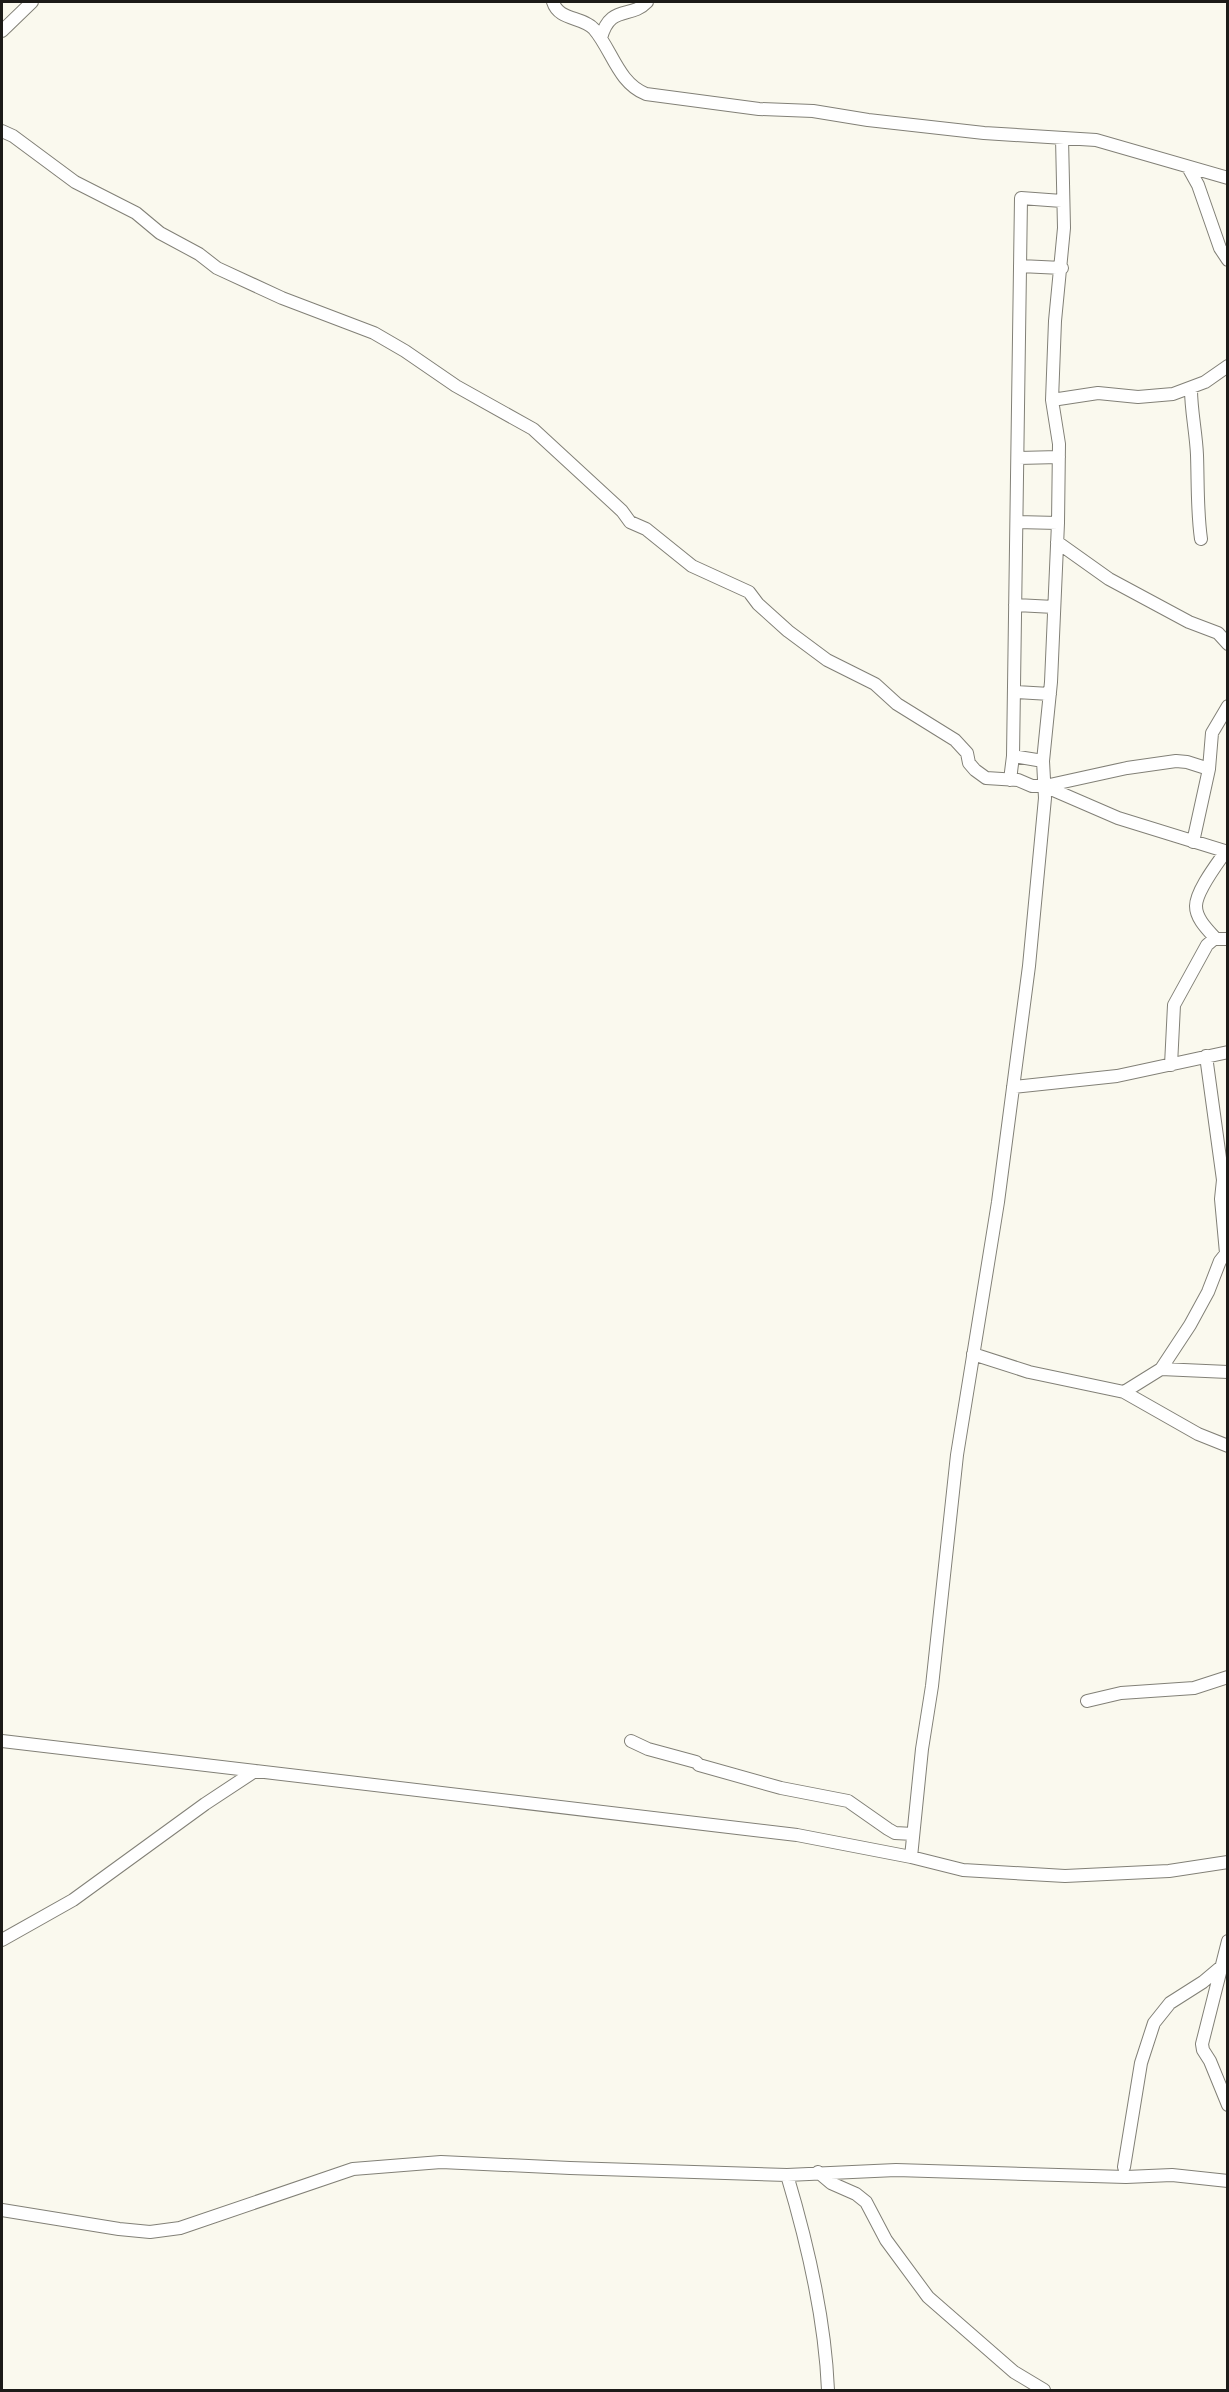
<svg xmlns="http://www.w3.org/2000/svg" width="1229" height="2392" font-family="'Fira Sans',sans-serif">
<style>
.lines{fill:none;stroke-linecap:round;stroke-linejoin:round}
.minor-casing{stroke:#828077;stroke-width:14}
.minor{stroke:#fff;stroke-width:12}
</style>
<rect width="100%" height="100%" fill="#faf9ee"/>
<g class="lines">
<g class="minor-casing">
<path id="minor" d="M 553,2 C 559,21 582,16 594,29 C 612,50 618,83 646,94 L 759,109 L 813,111 L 868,120 L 984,133 L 1096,140 L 1228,178
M 2,31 L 32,2
M 601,38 C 610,4 631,19 647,2
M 2,131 L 13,136 L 75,182 L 136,213 L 160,233 L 199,254 L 217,268 L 282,298 L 374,333 L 405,351 L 456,386 L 533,429 L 622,511 L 630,522 L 646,529 L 692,566 L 749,592 L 758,604 L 788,631 L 827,660 L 875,684 L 897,704 L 955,740 L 967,753 L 969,763 L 975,770 L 986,778 L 1018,780 L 1032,786 L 1044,786 L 1118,818 L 1228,852
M 1188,167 L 1198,185 L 1220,248 L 1228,260
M 1020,266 L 1062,268
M 1191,389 C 1191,411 1196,432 1197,455 C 1198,483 1197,511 1201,539
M 1052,400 L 1098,393 L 1138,397 L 1173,394 L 1205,382 L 1228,366
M 1018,458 L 1059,457
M 1017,522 L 1058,523
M 1057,542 L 1109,579 L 1189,622 L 1218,633 L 1228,644
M 1015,605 L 1054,607
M 1014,692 L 1050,694
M 1013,756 L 1043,761
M 1010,780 L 1013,756 L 1021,198 L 1062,201
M 1045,786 L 1127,768 L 1176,761 L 1187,762 L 1209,769
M 1193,842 L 1209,769 L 1212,733 L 1228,706
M 1216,939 C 1208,930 1196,919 1196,906 C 1196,891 1217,864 1226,851
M 1206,1056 L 1223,1180 L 1221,1199 L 1226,1253
M 1171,1065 L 1174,1005 L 1207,945 L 1214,939 L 1228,939
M 1013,1087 L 1117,1076 L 1228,1052
M 973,1354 L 1029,1372 L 1124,1392 L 1198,1434 L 1228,1446
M 1161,1369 L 1228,1372
M 1124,1392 L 1161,1369 L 1190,1325 L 1208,1292 L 1220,1261 L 1228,1251
M 1087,1701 L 1121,1693 L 1194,1688 L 1228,1677
M 2,1741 L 797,1835 L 911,1857 L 963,1870 L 1065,1876 L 1169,1871 L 1228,1862
M 631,1741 L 648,1749 L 696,1762 L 699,1765 L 781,1788 L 848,1801 L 888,1829 L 895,1833 L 913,1834
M 911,1857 L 922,1749 L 932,1686 L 957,1455 L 998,1202 L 1029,966 L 1045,798 L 1043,761 L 1051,682 L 1058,523 L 1059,444 L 1052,400 L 1055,321 L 1064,228 L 1062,138
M 2,1940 L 73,1900 L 205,1804 L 255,1771
M 1228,1941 L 1202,2044 L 1203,2050 L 1210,2061 L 1228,2105
M 1124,2167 L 1141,2063 L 1154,2023 L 1170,2003 L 1203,1982 L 1222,1966
M 818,2172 L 831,2183 L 856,2194 L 866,2202 L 886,2240 L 928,2297 L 1014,2372 L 1044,2390
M 787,2175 C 808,2245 825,2317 828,2390
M 2,2210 L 119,2229 L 150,2232 L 180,2228 L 353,2169 L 441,2162 L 570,2168 L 787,2175 L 896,2170 L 1126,2177 L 1172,2175 L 1228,2181"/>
</g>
<use href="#minor" class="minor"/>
</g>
<rect width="1229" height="2392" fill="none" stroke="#1c1b18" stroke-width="6"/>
</svg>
